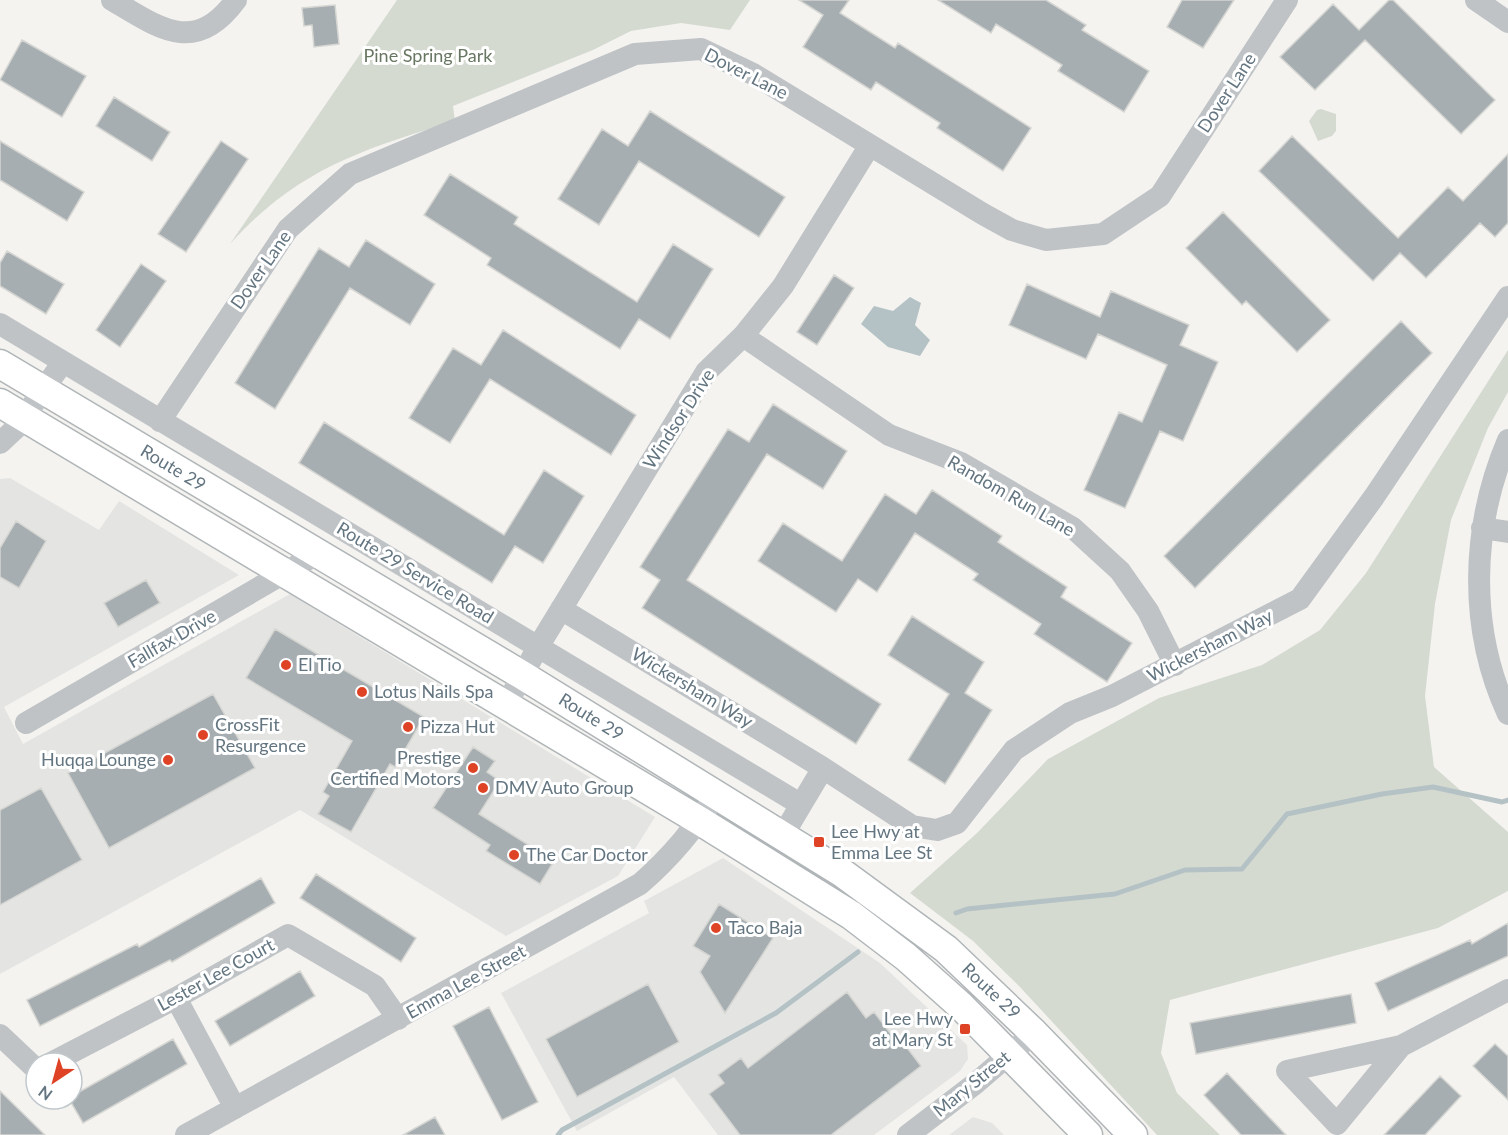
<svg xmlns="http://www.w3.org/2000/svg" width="1508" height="1135" font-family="Lato,sans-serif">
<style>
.built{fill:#e4e5e3}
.green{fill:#d5dad1}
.water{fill:#b4c2c5}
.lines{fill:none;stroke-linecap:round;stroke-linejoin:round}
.stream{stroke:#b4c2c5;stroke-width:5}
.building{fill:#a6aeb2;stroke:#d5d5d2;stroke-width:1.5}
.major-casing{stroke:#b0b5b8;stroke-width:31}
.minor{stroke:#bfc3c6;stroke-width:22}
.major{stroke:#fff;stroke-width:28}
.poi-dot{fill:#de4326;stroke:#fff;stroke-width:2}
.labels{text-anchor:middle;stroke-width:6;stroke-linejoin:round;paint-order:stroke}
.park-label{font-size:18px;fill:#687762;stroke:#fff}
.street-label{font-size:18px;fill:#637580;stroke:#fff}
.poi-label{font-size:18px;fill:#637580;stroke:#fff;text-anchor:start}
</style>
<rect width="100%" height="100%" fill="#f4f3f0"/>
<path class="built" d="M 10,478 L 99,530 L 119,501 L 239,575 L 4,707 L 23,744 L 290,594 L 655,817 L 618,876 L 506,936 L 300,810 L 0,974 L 0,479 Z
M 723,858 L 880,963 L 967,1045 L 968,1059 L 960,1071 L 874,1135 L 718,1135 L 674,1077 L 577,1131 L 501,993 L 649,913 L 644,901 Z
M 973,1117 L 992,1123 L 1004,1135 L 949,1135 Z"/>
<path class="green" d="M 397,0 L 750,0 L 730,30 L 681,23 L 631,31 L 593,50 L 453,106 L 455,121 C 361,150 298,169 230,244 Z
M 1321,109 L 1336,114 L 1336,131 L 1332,136 L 1318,141 L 1309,121 L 1317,110 Z
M 1508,350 L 1508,392 L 1488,428 L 1451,520 L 1435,604 L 1425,696 L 1434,767 L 1508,832 L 1508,891 L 1438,928 L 1170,1000 L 1161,1053 L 1177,1093 L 1220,1135 L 1157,1135 L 1019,986 L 973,941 L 910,893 L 977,833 L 1048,759 L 1159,698 L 1262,665 L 1320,630 L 1366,573 Z"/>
<path class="water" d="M 910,297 L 921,303 L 915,325 L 930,340 L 920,356 L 888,347 L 861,324 L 874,306 L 893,311 Z"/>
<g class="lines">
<path class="stream" d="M 956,913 L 967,909 L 1115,894 L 1185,870 L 1242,869 L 1287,814 L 1382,794 L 1433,787 L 1502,802 L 1508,800
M 558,1135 L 562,1130 L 776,1013 L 858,952"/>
</g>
<path class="building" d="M 799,0 L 849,0 L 840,13 L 895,48 L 898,43 L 1031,128 L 1003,171 L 937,128 L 940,123 L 876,82 L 871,90 L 803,47 L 823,15 Z
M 938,0 L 1046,0 L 1086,25 L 1082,30 L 1149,71 L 1124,112 L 1058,71 L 1062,65 L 996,24 L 991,33 Z
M 1182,0 L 1234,0 L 1203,48 L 1167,27 Z
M 1389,0 L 1393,0 L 1495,100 L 1461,134 L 1365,40 L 1315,90 L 1280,57 L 1333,4 L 1359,30 Z
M 335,5 L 339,44 L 314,47 L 312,25 L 304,26 L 302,8 Z
M 22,40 L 86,76 L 62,117 L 0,80 Z
M 114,97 L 170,132 L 152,161 L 96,126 Z
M 650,111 L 785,197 L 759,237 L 639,161 L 599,225 L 558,199 L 602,129 L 628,146 Z
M 1292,136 L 1398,238 L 1448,187 L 1463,201 L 1508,154 L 1508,223 L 1495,237 L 1480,223 L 1426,278 L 1400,253 L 1373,281 L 1259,171 Z
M 0,141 L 84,192 L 67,221 L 0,180 Z
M 221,141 L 248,159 L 186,252 L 158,234 Z
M 450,174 L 518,217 L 514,224 L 637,302 L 673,244 L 713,269 L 670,339 L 639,319 L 620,349 L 487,265 L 491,258 L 424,215 Z
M 1223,212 L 1330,320 L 1297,352 L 1246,301 L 1242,305 L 1186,248 Z
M 366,240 L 435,284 L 410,325 L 350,288 L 275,409 L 235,383 L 319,248 L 349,267 Z
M 7,251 L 64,284 L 46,314 L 0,286 L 0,263 Z
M 141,264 L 166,281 L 120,347 L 96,330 Z
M 834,275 L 854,288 L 817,345 L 797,332 Z
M 1027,284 L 1100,317 L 1111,291 L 1189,325 L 1180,345 L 1218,362 L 1183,441 L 1160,431 L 1125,508 L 1084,490 L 1119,412 L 1142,422 L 1167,365 L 1098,334 L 1086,359 L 1009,325 Z
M 1401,321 L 1432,353 L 1195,588 L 1164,556 Z
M 503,330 L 636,415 L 611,455 L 490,379 L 450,443 L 409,418 L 453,348 L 481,365 Z
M 773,404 L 847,451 L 823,489 L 767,454 L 687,580 L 881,704 L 856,744 L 642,608 L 660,580 L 640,567 L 728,429 L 749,442 Z
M 324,422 L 504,535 L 544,470 L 584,496 L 543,563 L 515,546 L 492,583 L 299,463 Z
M 932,490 L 1002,536 L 998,542 L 1067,587 L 1061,597 L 1132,643 L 1107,682 L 1034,634 L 1041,624 L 973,580 L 978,574 L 915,533 L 877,592 L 858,579 L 836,612 L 758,561 L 783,523 L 842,561 L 885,494 L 916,514 Z
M 16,521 L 46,541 L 19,588 L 0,577 L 0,548 Z
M 146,580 L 160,603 L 118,627 L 104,603 Z
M 912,616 L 984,662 L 965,693 L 992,710 L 945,784 L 908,760 L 949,694 L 888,655 Z
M 275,629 L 424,717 L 395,767 L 390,764 L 351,832 L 318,814 L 329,796 L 323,792 L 352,741 L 246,678 Z
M 213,694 L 255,768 L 109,848 L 68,773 Z
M 473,747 L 495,761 L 487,772 L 500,781 L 479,814 L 554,861 L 540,884 L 486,851 L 490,845 L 433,808 Z
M 41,788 L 82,860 L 0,905 L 0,810 Z
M 316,874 L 416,938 L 401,962 L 300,898 Z
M 261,878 L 275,903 L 172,962 L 170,960 L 40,1026 L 27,1000 L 137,944 L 139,947 Z
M 719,904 L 773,938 L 725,1013 L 700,972 L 710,956 L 693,946 Z
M 1508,923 L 1508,956 L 1388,1011 L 1375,983 L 1470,940 L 1472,944 Z
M 300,971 L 315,996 L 230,1046 L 215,1021 Z
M 648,984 L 679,1042 L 577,1097 L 546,1039 Z
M 847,992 L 866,1018 L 874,1012 L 890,1033 L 895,1032 L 921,1066 L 831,1135 L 740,1135 L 709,1094 L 724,1083 L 718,1075 L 741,1058 L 748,1068 Z
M 1351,994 L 1356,1023 L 1196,1054 L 1190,1023 Z
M 489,1007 L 538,1102 L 502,1120 L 453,1026 Z
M 173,1039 L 187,1064 L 83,1123 L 69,1099 L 72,1099 L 72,1096 Z
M 1495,1044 L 1508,1056 L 1508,1100 L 1473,1066 Z
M 1227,1073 L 1286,1135 L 1241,1135 L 1204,1095 Z
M 1440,1076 L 1461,1096 L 1425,1135 L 1384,1135 Z
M 0,1091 L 45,1135 L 0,1135 Z
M 435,1117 L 445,1135 L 403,1135 Z"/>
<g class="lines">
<g class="major-casing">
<path id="major" d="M 0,364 L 522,675 L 841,872 L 946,949 L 1034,1033 L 1133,1135
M 0,403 L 700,821 L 851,915 L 906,957 L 961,1006 L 1088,1135"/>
</g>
<path class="minor" d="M 112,0 C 159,28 195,56 236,0
M 1476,0 L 1508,22
M 0,324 L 800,804
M 743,336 L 889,435 L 961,463 L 1073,528 L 1120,571 L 1148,611 L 1175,665
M 160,421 L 288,229 L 350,174 L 635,54 L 701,49 L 753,74 L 983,214 L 1012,230 L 1046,240 L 1103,234 L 1160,196 L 1287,0
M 1508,440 C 1471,527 1468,628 1508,714
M 0,443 L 17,427 L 63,362
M 1482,528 L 1508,532
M 561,609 L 823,768
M 506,705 L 538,647 L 706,372 L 743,336 L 783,286 L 870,145
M 26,723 L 317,554
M 783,835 L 823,768 L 912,826 L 937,830 L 957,823 L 1014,750 L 1070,713 L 1112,696 L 1300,599 L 1374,497 L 1508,297
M 176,998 L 235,1108
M 0,1035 L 36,1069
M 1401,1046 L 1337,1124 L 1287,1071 L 1401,1046 L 1508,990
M 51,1063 L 176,998 L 288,935 L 375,986 L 398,1019
M 186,1135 L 640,884 C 670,858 695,829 716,794
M 908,1135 L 976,1083 L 1034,1033"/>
<use href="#major" class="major"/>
</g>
<g class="poi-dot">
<circle cx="286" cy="665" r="6"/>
<circle cx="362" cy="692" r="6"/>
<circle cx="408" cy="727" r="6"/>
<circle cx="203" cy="735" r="6"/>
<circle cx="168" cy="760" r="6"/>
<circle cx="473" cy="768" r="6"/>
<circle cx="483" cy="788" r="6"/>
<rect x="813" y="836" width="12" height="12" rx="3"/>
<circle cx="514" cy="855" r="6"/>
<circle cx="716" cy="928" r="6"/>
<rect x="959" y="1023" width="12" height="12" rx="3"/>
</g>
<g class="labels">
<g class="park-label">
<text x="428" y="62">Pine Spring Park</text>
</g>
<g class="street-label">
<text transform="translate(746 74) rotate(27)" y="6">Dover Lane</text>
<text transform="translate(1227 93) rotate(-57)" y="6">Dover Lane</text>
<text transform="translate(261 270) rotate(-55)" y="6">Dover Lane</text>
<text transform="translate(679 419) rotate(-57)" y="6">Windsor Drive</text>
<text transform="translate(173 468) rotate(31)" y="6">Route 29</text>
<text transform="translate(1011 496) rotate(30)" y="6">Random Run Lane</text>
<text transform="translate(415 573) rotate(31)" y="6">Route 29 Service Road</text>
<text transform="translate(172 639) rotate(-30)" y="6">Fallfax Drive</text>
<text transform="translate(1210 646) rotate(-27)" y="6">Wickersham Way</text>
<text transform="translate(692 688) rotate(31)" y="6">Wickersham Way</text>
<text transform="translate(591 717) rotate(32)" y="6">Route 29</text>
<text transform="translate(216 975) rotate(-29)" y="6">Lester Lee Court</text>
<text transform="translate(466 982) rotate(-29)" y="6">Emma Lee Street</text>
<text transform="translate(991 991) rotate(43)" y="6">Route 29</text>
<text transform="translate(972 1084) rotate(-39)" y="6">Mary Street</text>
</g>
<g class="poi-label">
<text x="298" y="671">El Tio</text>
<text x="374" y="698">Lotus Nails Spa</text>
<text x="215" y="731">CrossFit<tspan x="215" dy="21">Resurgence</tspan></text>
<text x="420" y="733">Pizza Hut</text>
<text x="461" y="764" text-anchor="end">Prestige<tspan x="461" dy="21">Certified Motors</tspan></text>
<text x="156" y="766" text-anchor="end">Huqqa Lounge</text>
<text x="495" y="794">DMV Auto Group</text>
<text x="831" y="838">Lee Hwy at<tspan x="831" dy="21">Emma Lee St</tspan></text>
<text x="526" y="861">The Car Doctor</text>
<text x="728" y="934">Taco Baja</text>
<text x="953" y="1025" text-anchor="end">Lee Hwy<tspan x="953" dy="21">at Mary St</tspan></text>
</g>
</g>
<g transform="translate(54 1081) rotate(216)"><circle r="28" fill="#ffffff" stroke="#c1c8cc" stroke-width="1.5"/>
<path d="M0-4.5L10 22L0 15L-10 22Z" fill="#de4326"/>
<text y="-9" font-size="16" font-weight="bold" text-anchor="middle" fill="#637580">N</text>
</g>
</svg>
